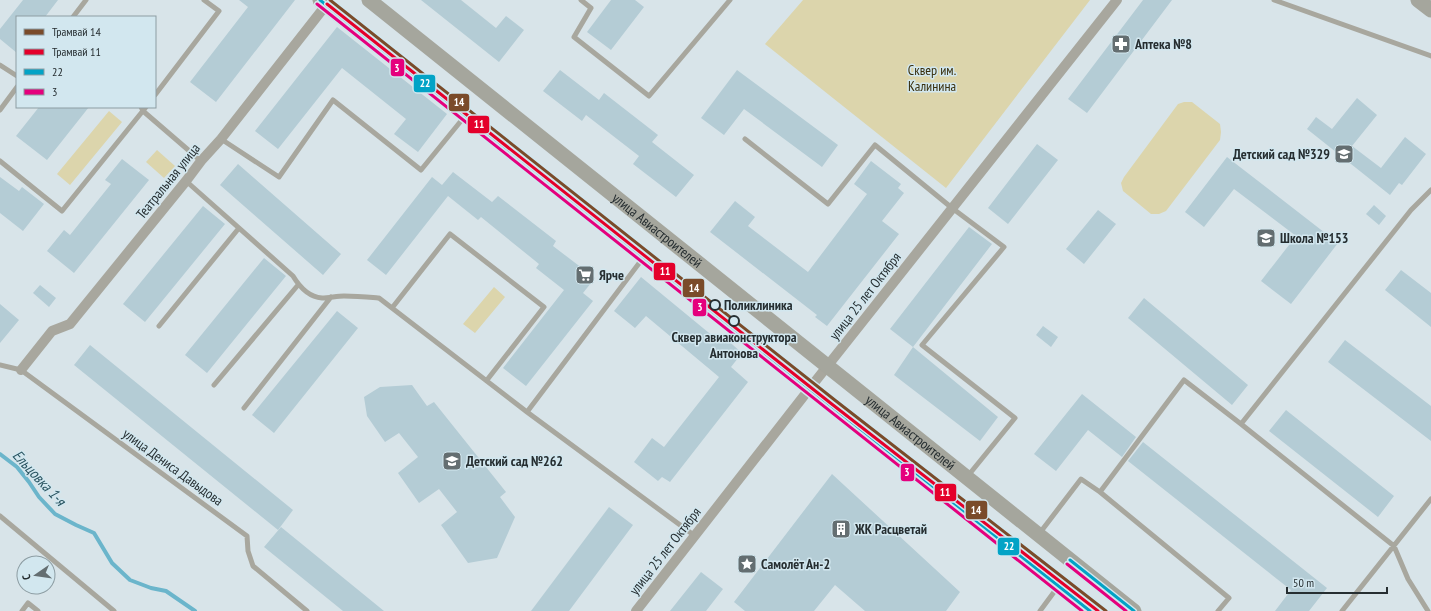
<svg xmlns="http://www.w3.org/2000/svg" width="1431" height="611" font-family="'PT Sans Narrow',sans-serif">
<style>
.green{fill:#dcd5ac}
.lines{fill:none;stroke-linecap:round;stroke-linejoin:round}
.stream{stroke:#6bb5cb;stroke-width:4}
.building{fill:#b4ccd5}
.lane{stroke:#a8a79e;stroke-width:5}
.street{stroke:#a8a79e;stroke-width:10}
.secondary{stroke:#a5a69d;stroke-width:15}
.bus-1-casing{stroke:#d2e7ef;stroke-width:6}
.bus-2-casing{stroke:#d2e7ef;stroke-width:6}
.bus-1{stroke:#02a3c6;stroke-width:3}
.bus-2{stroke:#e5007d;stroke-width:3}
.tram-1-casing{stroke:#d2e7ef;stroke-width:6}
.tram-2-casing{stroke:#d2e7ef;stroke-width:6}
.tram-1{stroke:#7a4b2a;stroke-width:3}
.tram-2{stroke:#e4002b;stroke-width:3}
.stop-dot{fill:#d2e7ef;stroke:#262e31;stroke-width:2}
.labels{text-anchor:middle;stroke-width:3;stroke-linejoin:round;paint-order:stroke}
.poi-label{font-size:14px;font-weight:bold;fill:#262e31;stroke:#d2e7ef;text-anchor:start}
.park-label{font-size:14px;fill:#392f0c;stroke:#d2e7ef}
.street-label{font-size:14px;fill:#262e31;stroke:#d2e7ef}
.stop-label{font-size:14px;font-weight:bold;fill:#262e31;stroke:#d2e7ef;text-anchor:start}
.water-label{font-size:15px;font-style:italic;fill:#27525f;stroke:#d2e7ef}
.line-badge{stroke:#d2e7ef;stroke-width:1.5}
.badge-label{font-size:11px;text-anchor:middle;font-weight:bold;fill:#fff}
</style>
<rect width="100%" height="100%" fill="#d8e4e9"/>
<path class="green" d="M 803,0 L 1090,0 L 946,188 L 765,44 Z
M 1184,102 L 1192,102 L 1220,124 L 1221,132 L 1220,140 L 1166,211 L 1159,214 L 1151,214 L 1123,191 L 1121,183 L 1124,177 L 1178,104 Z
M 109,111 L 122,122 L 70,185 L 57,174 Z
M 157,150 L 175,166 L 164,178 L 146,162 Z
M 494,287 L 505,297 L 475,333 L 463,324 Z"/>
<g class="lines">
<path class="stream" d="M 0,454 L 17,467 L 29,482 L 39,497 L 55,514 L 76,525 L 94,533 L 112,563 L 130,580 L 151,588 L 166,591 L 195,611"/>
</g>
<path class="building" d="M 23,0 L 58,0 L 45,17 L 17,17 L 17,53 L 0,39 L 0,29 Z
M 239,0 L 295,0 L 216,102 L 190,82 L 248,7 Z
M 421,0 L 461,0 L 496,28 L 506,16 L 524,30 L 499,62 Z
M 611,0 L 635,0 L 644,7 L 611,50 L 587,32 Z
M 1143,0 L 1172,0 L 1087,113 L 1068,99 Z
M 337,27 L 447,114 L 418,152 L 394,134 L 406,119 L 342,68 L 278,149 L 255,131 Z
M 560,70 L 599,100 L 604,93 L 658,135 L 652,142 L 694,175 L 676,197 L 633,164 L 639,156 L 586,115 L 582,121 L 543,91 Z
M 737,70 L 838,145 L 822,167 L 744,109 L 724,135 L 701,118 Z
M 1357,98 L 1377,115 L 1352,146 L 1381,168 L 1405,137 L 1426,154 L 1402,185 L 1399,183 L 1390,195 L 1307,129 L 1316,117 L 1332,129 Z
M 39,107 L 89,107 L 47,160 L 16,136 Z
M 1037,144 L 1058,160 L 1008,224 L 988,208 Z
M 1227,157 L 1338,243 L 1291,304 L 1261,281 L 1296,236 L 1234,189 L 1204,227 L 1185,212 Z
M 122,159 L 149,180 L 74,273 L 47,251 L 64,230 L 70,235 L 111,184 L 105,180 Z
M 871,161 L 901,184 L 898,188 L 904,193 L 882,221 L 899,234 L 827,326 L 815,317 L 817,315 L 710,232 L 735,201 L 755,217 L 748,226 L 808,272 L 867,194 L 854,184 Z
M 238,164 L 341,254 L 323,275 L 220,185 Z
M 453,172 L 492,202 L 498,196 L 556,241 L 553,246 L 595,278 L 583,293 L 593,301 L 526,386 L 503,368 L 564,290 L 536,268 L 539,264 L 481,217 L 478,220 L 448,196 L 386,275 L 367,260 L 432,177 L 442,185 Z
M 0,177 L 19,191 L 22,187 L 44,204 L 23,231 L 0,213 Z
M 1374,205 L 1386,216 L 1379,225 L 1366,214 Z
M 203,206 L 225,224 L 145,322 L 123,304 Z
M 1098,210 L 1116,224 L 1084,264 L 1066,249 Z
M 969,227 L 992,244 L 913,347 L 890,329 Z
M 264,258 L 286,276 L 207,373 L 185,355 Z
M 1401,270 L 1431,293 L 1431,327 L 1385,290 Z
M 641,277 L 720,342 L 724,337 L 742,353 L 731,367 L 748,382 L 670,482 L 662,477 L 658,481 L 634,462 L 652,438 L 664,447 L 719,377 L 646,316 L 635,328 L 614,311 Z
M 40,285 L 56,298 L 49,307 L 33,293 Z
M 1144,298 L 1248,385 L 1232,405 L 1128,318 Z
M 0,304 L 19,320 L 0,343 Z
M 337,311 L 358,328 L 274,433 L 252,415 Z
M 1043,326 L 1058,337 L 1051,347 L 1036,335 Z
M 1345,340 L 1431,406 L 1431,441 L 1328,362 Z
M 90,345 L 293,510 L 278,530 L 74,365 Z
M 913,347 L 998,417 L 980,441 L 894,375 Z
M 412,385 L 427,406 L 434,402 L 506,492 L 500,497 L 515,517 L 497,558 L 468,563 L 441,525 L 457,512 L 439,489 L 419,503 L 398,473 L 418,457 L 399,433 L 385,442 L 367,416 L 364,397 L 380,387 Z
M 1082,394 L 1136,437 L 1122,457 L 1088,430 L 1056,471 L 1034,454 Z
M 1286,410 L 1394,496 L 1378,517 L 1269,431 Z
M 1143,442 L 1327,588 L 1309,611 L 1275,611 L 1291,590 L 1128,461 Z
M 832,474 L 960,592 L 946,611 L 865,611 L 835,585 L 814,611 L 745,611 L 734,602 Z
M 609,507 L 633,525 L 569,611 L 531,611 Z
M 281,527 L 384,611 L 343,611 L 264,547 Z
M 701,572 L 723,589 L 706,611 L 670,611 Z"/>
<g class="lines">
<path class="lane" d="M 581,0 L 591,8 L 574,37 L 649,96 L 730,0
M 1274,0 L 1431,56
M 73,17 L 86,0
M 0,65 L 17,76
M 155,95 L 219,11 L 204,0
M 141,107 L 143,111 L 201,161
M 0,110 L 17,87
M 221,139 L 279,177 L 333,100 L 421,170 L 465,116
M 745,139 L 828,204 L 875,145 L 952,208 L 1004,247 L 922,345 L 1015,418 L 967,477
M 0,161 L 62,211 L 146,107
M 186,181 L 293,276 C 299,286 309,297 322,298 C 329,298 337,296 344,296 C 356,296 367,297 379,298 L 527,412 L 695,536
M 392,308 L 450,234 L 544,307 L 487,380
M 159,326 L 239,228
M 0,365 L 21,370 L 247,536 L 248,551 L 253,566 L 307,611
M 214,385 L 298,285
M 244,408 L 331,297
M 527,412 L 643,258
M 1241,424 L 1394,546 L 1408,579 L 1428,611
M 1100,492 L 1229,598 L 1218,611
M 0,516 L 114,611
M 1039,534 L 1081,479 L 1100,492 L 1184,380 L 1241,424 L 1411,210 L 1431,190
M 22,611 L 28,603 L 38,611
M 1040,611 L 1057,588
M 1342,611 L 1431,499"/>
<path class="street" d="M 21,370 L 52,331 L 70,324 L 186,181 L 201,161 L 221,139 L 330,0
M 636,611 L 810,388 L 1117,0"/>
<g class="secondary">
<path d="M 320,0 L 794,375 L 1090,611"/>
<path id="s1" d="M 369,0 L 1134,611"/>
<path d="M 1418,0 L 1431,10"/>
</g>
<g class="bus-1-casing">
<path id="bus-1" d="M 320,0 L 1090,611
M 1070,560 L 1134,611"/>
</g>
<g class="bus-2-casing">
<path id="bus-2" d="M 317,4 L 1082,611
M 1067,564 L 1126,611"/>
</g>
<use href="#bus-1" class="bus-1"/>
<use href="#bus-2" class="bus-2"/>
<g class="tram-1-casing">
<path id="tram-1" d="M 330,0 L 836,401 L 1106,611"/>
</g>
<g class="tram-2-casing">
<path id="tram-2" d="M 327,4 L 833,405 L 1098,611"/>
</g>
<use href="#tram-1" class="tram-1"/>
<use href="#tram-2" class="tram-2"/>
</g>
<defs>
<g id="pharmacy-square" transform="scale(1)"><rect x="-9" y="-9" width="18" height="18" rx="4" fill="#646e71" stroke="#d2e7ef"/><path d="M-2-6h4v4h4v4h-4v4h-4v-4h-4v-4h4Z" fill="#fff"/></g>
<g id="school-square" transform="scale(1)"><rect x="-9" y="-9" width="18" height="18" rx="4" fill="#646e71" stroke="#d2e7ef"/><path d="M0-5L7-2L0 1L-7-2ZM-4 1L0 2.5L4 1V4Q0 6-4 4Z" fill="#fff"/></g>
<g id="supermarket-square" transform="scale(1)"><rect x="-9" y="-9" width="18" height="18" rx="4" fill="#646e71" stroke="#d2e7ef"/><path d="M-6-5.5h2.5l.6 2H6L4.5 2H-2.5L-4.4-4H-6ZM-1.5 3.2a1.3 1.3 0 1 0 .1 0ZM3 3.2a1.3 1.3 0 1 0 .1 0Z" fill="#fff"/></g>
<g id="building-square" transform="scale(1)"><rect x="-9" y="-9" width="18" height="18" rx="4" fill="#646e71" stroke="#d2e7ef"/><path d="M-4-6H4V6H1V3H-1V6H-4ZM-2.5-4.3h1.7v1.8h-1.7ZM.8-4.3h1.7v1.8H.8ZM-2.5-1h1.7V.8h-1.7ZM.8-1h1.7V.8H.8Z" fill="#fff"/></g>
<g id="sight-square" transform="scale(1)"><rect x="-9" y="-9" width="18" height="18" rx="4" fill="#646e71" stroke="#d2e7ef"/><path d="M0-6L1.8-2.2L6-1.7L2.9 1.2L3.7 5.4L0 3.3L-3.7 5.4L-2.9 1.2L-6-1.7L-1.8-2.2Z" fill="#fff"/></g>
</defs>
<g fill-rule="evenodd">
<use href="#pharmacy-square" x="1121" y="44"/>
<use href="#school-square" x="1344" y="154"/>
<use href="#school-square" x="1266" y="238"/>
<use href="#supermarket-square" x="585" y="275"/>
<use href="#school-square" x="452" y="461"/>
<use href="#building-square" x="841" y="529"/>
<use href="#sight-square" x="747" y="564"/>
</g>
<g class="stop-dot">
<circle cx="715" cy="305" r="5"/>
<circle cx="734" cy="321" r="5"/>
</g>
<g class="labels">
<g class="poi-label">
<text x="1135" y="49">Аптека №8</text>
<text x="1330" y="159" text-anchor="end">Детский сад №329</text>
<text x="1280" y="243">Школа №153</text>
<text x="599" y="280">Ярче</text>
<text x="466" y="466">Детский сад №262</text>
<text x="855" y="534">ЖК Расцветай</text>
<text x="761" y="569">Самолёт Ан-2</text>
</g>
<g class="park-label">
<text x="932" y="75">Сквер им.<tspan x="932" dy="16">Калинина</tspan></text>
</g>
<g class="street-label">
<text transform="translate(168 181) rotate(-51)" y="5">Театральная улица</text>
<text dy="5" stroke="none"><textPath href="#s1" startOffset="369">улица Авиастроителей</textPath></text>
<text transform="translate(865 296) rotate(-52)" y="5">улица 25 лет Октября</text>
<text dy="5" stroke="none"><textPath href="#s1" startOffset="693">улица Авиастроителей</textPath></text>
<text transform="translate(173 467) rotate(36)" y="5">улица Дениса Давыдова</text>
<text transform="translate(665 551) rotate(-52)" y="5">улица 25 лет Октября</text>
</g>
<g class="stop-label">
<text x="724" y="310">Поликлиника</text>
<text x="734" y="342" text-anchor="middle">Сквер авиаконструктора<tspan x="734" dy="16">Антонова</tspan></text>
</g>
<g class="water-label">
<text transform="translate(39 478) rotate(47)" y="5">Ельцовка 1-я</text>
</g>
</g>
<g class="line-badge">
<rect x="390" y="58" width="15" height="19" rx="4" fill="#e5007d"/>
<rect x="413" y="74" width="23" height="19" rx="4" fill="#02a3c6"/>
<rect x="448" y="93" width="22" height="19" rx="4" fill="#7a4b2a"/>
<rect x="467" y="115" width="23" height="19" rx="4" fill="#e4002b"/>
<rect x="653" y="262" width="23" height="19" rx="4" fill="#e4002b"/>
<rect x="682" y="278" width="23" height="20" rx="4" fill="#7a4b2a"/>
<rect x="692" y="298" width="15" height="19" rx="4" fill="#e5007d"/>
<rect x="900" y="463" width="15" height="19" rx="4" fill="#e5007d"/>
<rect x="934" y="483" width="23" height="19" rx="4" fill="#e4002b"/>
<rect x="965" y="500" width="23" height="20" rx="4" fill="#7a4b2a"/>
<rect x="997" y="537" width="23" height="19" rx="4" fill="#02a3c6"/>
</g>
<g class="badge-label">
<text x="397" y="72">3</text>
<text x="425" y="87">22</text>
<text x="459" y="106">14</text>
<text x="479" y="128">11</text>
<text x="665" y="275">11</text>
<text x="694" y="292">14</text>
<text x="700" y="311">3</text>
<text x="907" y="476">3</text>
<text x="945" y="496">11</text>
<text x="976" y="514">14</text>
<text x="1009" y="550">22</text>
</g>
<rect x="16" y="16" width="140" height="92" fill="#d2e7ef" stroke="#8d9da3"/>
<rect x="24" y="29" width="20" height="6" fill="#7a4b2a" stroke="#8d9da3"/>
<text x="52" y="36" font-size="12" fill="#262e31">Трамвай 14</text>
<rect x="24" y="49" width="20" height="6" fill="#e4002b" stroke="#8d9da3"/>
<text x="52" y="56" font-size="12" fill="#262e31">Трамвай 11</text>
<rect x="24" y="69" width="20" height="6" fill="#02a3c6" stroke="#8d9da3"/>
<text x="52" y="76" font-size="12" fill="#262e31">22</text>
<rect x="24" y="89" width="20" height="6" fill="#e5007d" stroke="#8d9da3"/>
<text x="52" y="96" font-size="12" fill="#262e31">3</text>
<g transform="translate(36 575) rotate(257)"><circle r="19" fill="#d2e7ef" stroke="#8d9da3"/>
<path d="M0-3L7 15L0 10L-7 15Z" fill="#646e71"/>
<text y="-6" font-size="11" font-weight="bold" text-anchor="middle" fill="#262e31">С</text>
</g>
<path d="M1287 587v6h100v-6" fill="none" stroke="#262e31" stroke-width="2"/>
<text x="1293" y="587" font-size="12" fill="#262e31" stroke="#d2e7ef" stroke-width="3" paint-order="stroke">50 m</text>
</svg>
